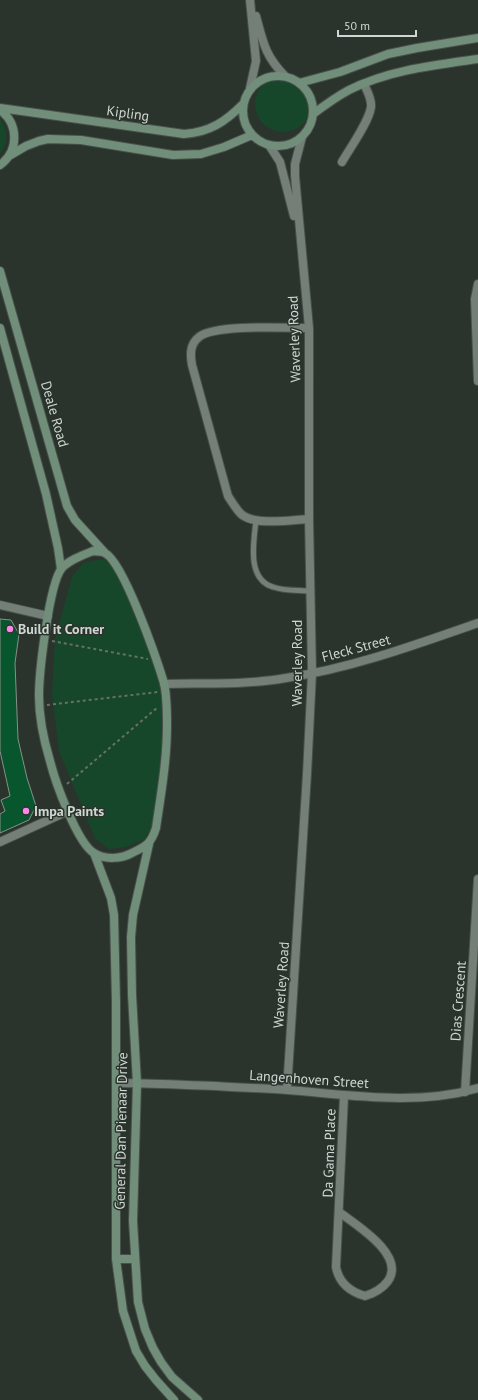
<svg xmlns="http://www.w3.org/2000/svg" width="478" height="1400" font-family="'PT Sans',sans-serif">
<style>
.green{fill:#17472b}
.building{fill:#08562e;stroke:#859188}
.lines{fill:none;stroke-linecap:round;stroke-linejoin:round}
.lane-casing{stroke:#47504a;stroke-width:7}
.street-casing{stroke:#47504a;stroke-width:10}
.secondary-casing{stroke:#47504a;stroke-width:10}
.path{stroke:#677069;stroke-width:2;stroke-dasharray:3 3;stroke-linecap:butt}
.lane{stroke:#747f77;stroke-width:5}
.street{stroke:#747f77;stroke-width:8}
.secondary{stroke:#718e7a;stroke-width:8}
.poi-dot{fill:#fb87e6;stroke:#2a342c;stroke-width:1.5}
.labels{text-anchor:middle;stroke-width:3;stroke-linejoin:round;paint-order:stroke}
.street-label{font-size:14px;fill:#d0d7d2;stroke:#2a342c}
.poi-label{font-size:14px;font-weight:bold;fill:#d0d7d2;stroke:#2a342c;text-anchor:start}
</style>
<rect width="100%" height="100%" fill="#2a342c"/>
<path class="green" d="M255 104a28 28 0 1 1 56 0a28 28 0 1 1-56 0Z
M 0,118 C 8,130 9,142 0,154 Z
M 103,559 L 120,572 L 154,656 L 165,707 L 155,821 L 145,839 L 126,847 L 109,849 L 95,838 L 59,751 L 52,694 L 55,639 L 72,577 L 83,563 Z"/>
<path class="building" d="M 0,619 L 11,620 L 19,634 L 15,663 L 18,739 L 27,778 L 36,806 L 29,820 L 0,833 L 0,814 L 5,811 L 1,800 L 10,796 L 0,751 Z"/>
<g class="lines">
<g class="lane-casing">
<path id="lane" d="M 256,520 C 254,541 246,579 273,587 C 284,591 298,590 310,591"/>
</g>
<g class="street-casing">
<path id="street" d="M 250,0 L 256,61 L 250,88
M 256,16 C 263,42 265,56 285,76
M 269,145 L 280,162 L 294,216
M 342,162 C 350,148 369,122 371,107 C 372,99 367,91 364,84
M 478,284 L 475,299 L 478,381
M 309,328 C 286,328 215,324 199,337 C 190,344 190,354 192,365 L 228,496 C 232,502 236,509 241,514 C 254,526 292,520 309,519
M 0,605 L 48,616
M 164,684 C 203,683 248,685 286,678 C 352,668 415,645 478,623
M 0,842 L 68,811
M 116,1083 C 149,1083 182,1085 216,1086 C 240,1088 264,1088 288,1090 C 350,1095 417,1106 478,1088
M 287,1090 L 307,774 L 312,673 L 309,519 L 309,328 L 295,176 L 295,164 L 302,137
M 465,1092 L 478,879
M 339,1212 C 356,1225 406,1255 388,1281 C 382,1289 375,1293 365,1296 C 351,1292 339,1283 336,1267 L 344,1096"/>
</g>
<g class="secondary-casing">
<path id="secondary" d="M243 111a35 35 0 1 1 70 0a35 35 0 1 1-70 0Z
M 299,83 L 340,72 L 388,54 L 417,48 L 478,38
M 0,108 L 184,134 C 210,132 225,122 243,104
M 0,110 C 19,124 19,151 0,165
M 313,114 C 325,105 336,97 349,90 C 389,70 435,65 478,59
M 9,156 L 26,146 L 39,141 L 48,139 L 81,140 L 173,155 L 201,154 L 224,147 L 252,135
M 0,271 L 67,506 L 75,520 L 105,553
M 0,328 L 46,494 L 58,548 L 61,569
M 93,551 C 96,552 102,551 105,553 C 124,563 157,660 164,683 C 167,696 167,712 167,725 C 167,760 161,794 156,828 C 151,844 146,846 132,853 C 121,859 105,860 94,853 C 77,843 55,781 50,761 C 44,741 39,717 39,696 C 39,674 49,583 62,568 C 69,560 83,555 93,551 Z
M 149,844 L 133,915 L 131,937 L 132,995 L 137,1083 L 133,1221 L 138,1302 L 145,1329 L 153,1348 L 161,1362 L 172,1377 L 198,1400
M 94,853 L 111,898 L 114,915 L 116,1002 L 116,1259 L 123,1311 L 136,1351 L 145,1366 L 156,1380 L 174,1400
M 116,1259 L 135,1259"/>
</g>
<path class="path" d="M 52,641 L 148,659
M 47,705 L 158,692
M 67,784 L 158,707"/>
<use href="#lane" class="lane"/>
<use href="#street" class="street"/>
<use href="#secondary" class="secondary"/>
</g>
<g class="poi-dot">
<circle cx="10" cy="629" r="4"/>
<circle cx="26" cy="811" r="4"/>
</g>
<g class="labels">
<g class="street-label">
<text transform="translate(128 113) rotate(8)" y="5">Kipling</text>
<text transform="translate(294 339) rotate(-92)" y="5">Waverley Road</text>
<text transform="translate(55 414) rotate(74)" y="5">Deale Road</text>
<text transform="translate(356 648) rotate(-15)" y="5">Fleck Street</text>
<text transform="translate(297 663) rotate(-90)" y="5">Waverley Road</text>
<text transform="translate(281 985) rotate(-86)" y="5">Waverley Road</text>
<text transform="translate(458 1001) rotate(-86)" y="5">Dias Crescent</text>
<text transform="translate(309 1079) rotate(4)" y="5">Langenhoven Street</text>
<text transform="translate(121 1131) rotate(-89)" y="5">General Dan Pienaar Drive</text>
<text transform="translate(329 1153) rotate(-88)" y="5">Da Gama Place</text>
</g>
<g class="poi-label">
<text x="18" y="634">Build it Corner</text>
<text x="34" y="816">Impa Paints</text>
</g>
</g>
<path d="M338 30v6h78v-6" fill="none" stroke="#d0d7d2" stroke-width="2"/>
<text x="344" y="30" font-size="12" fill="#d0d7d2" stroke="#2a342c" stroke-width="3" paint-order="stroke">50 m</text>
</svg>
